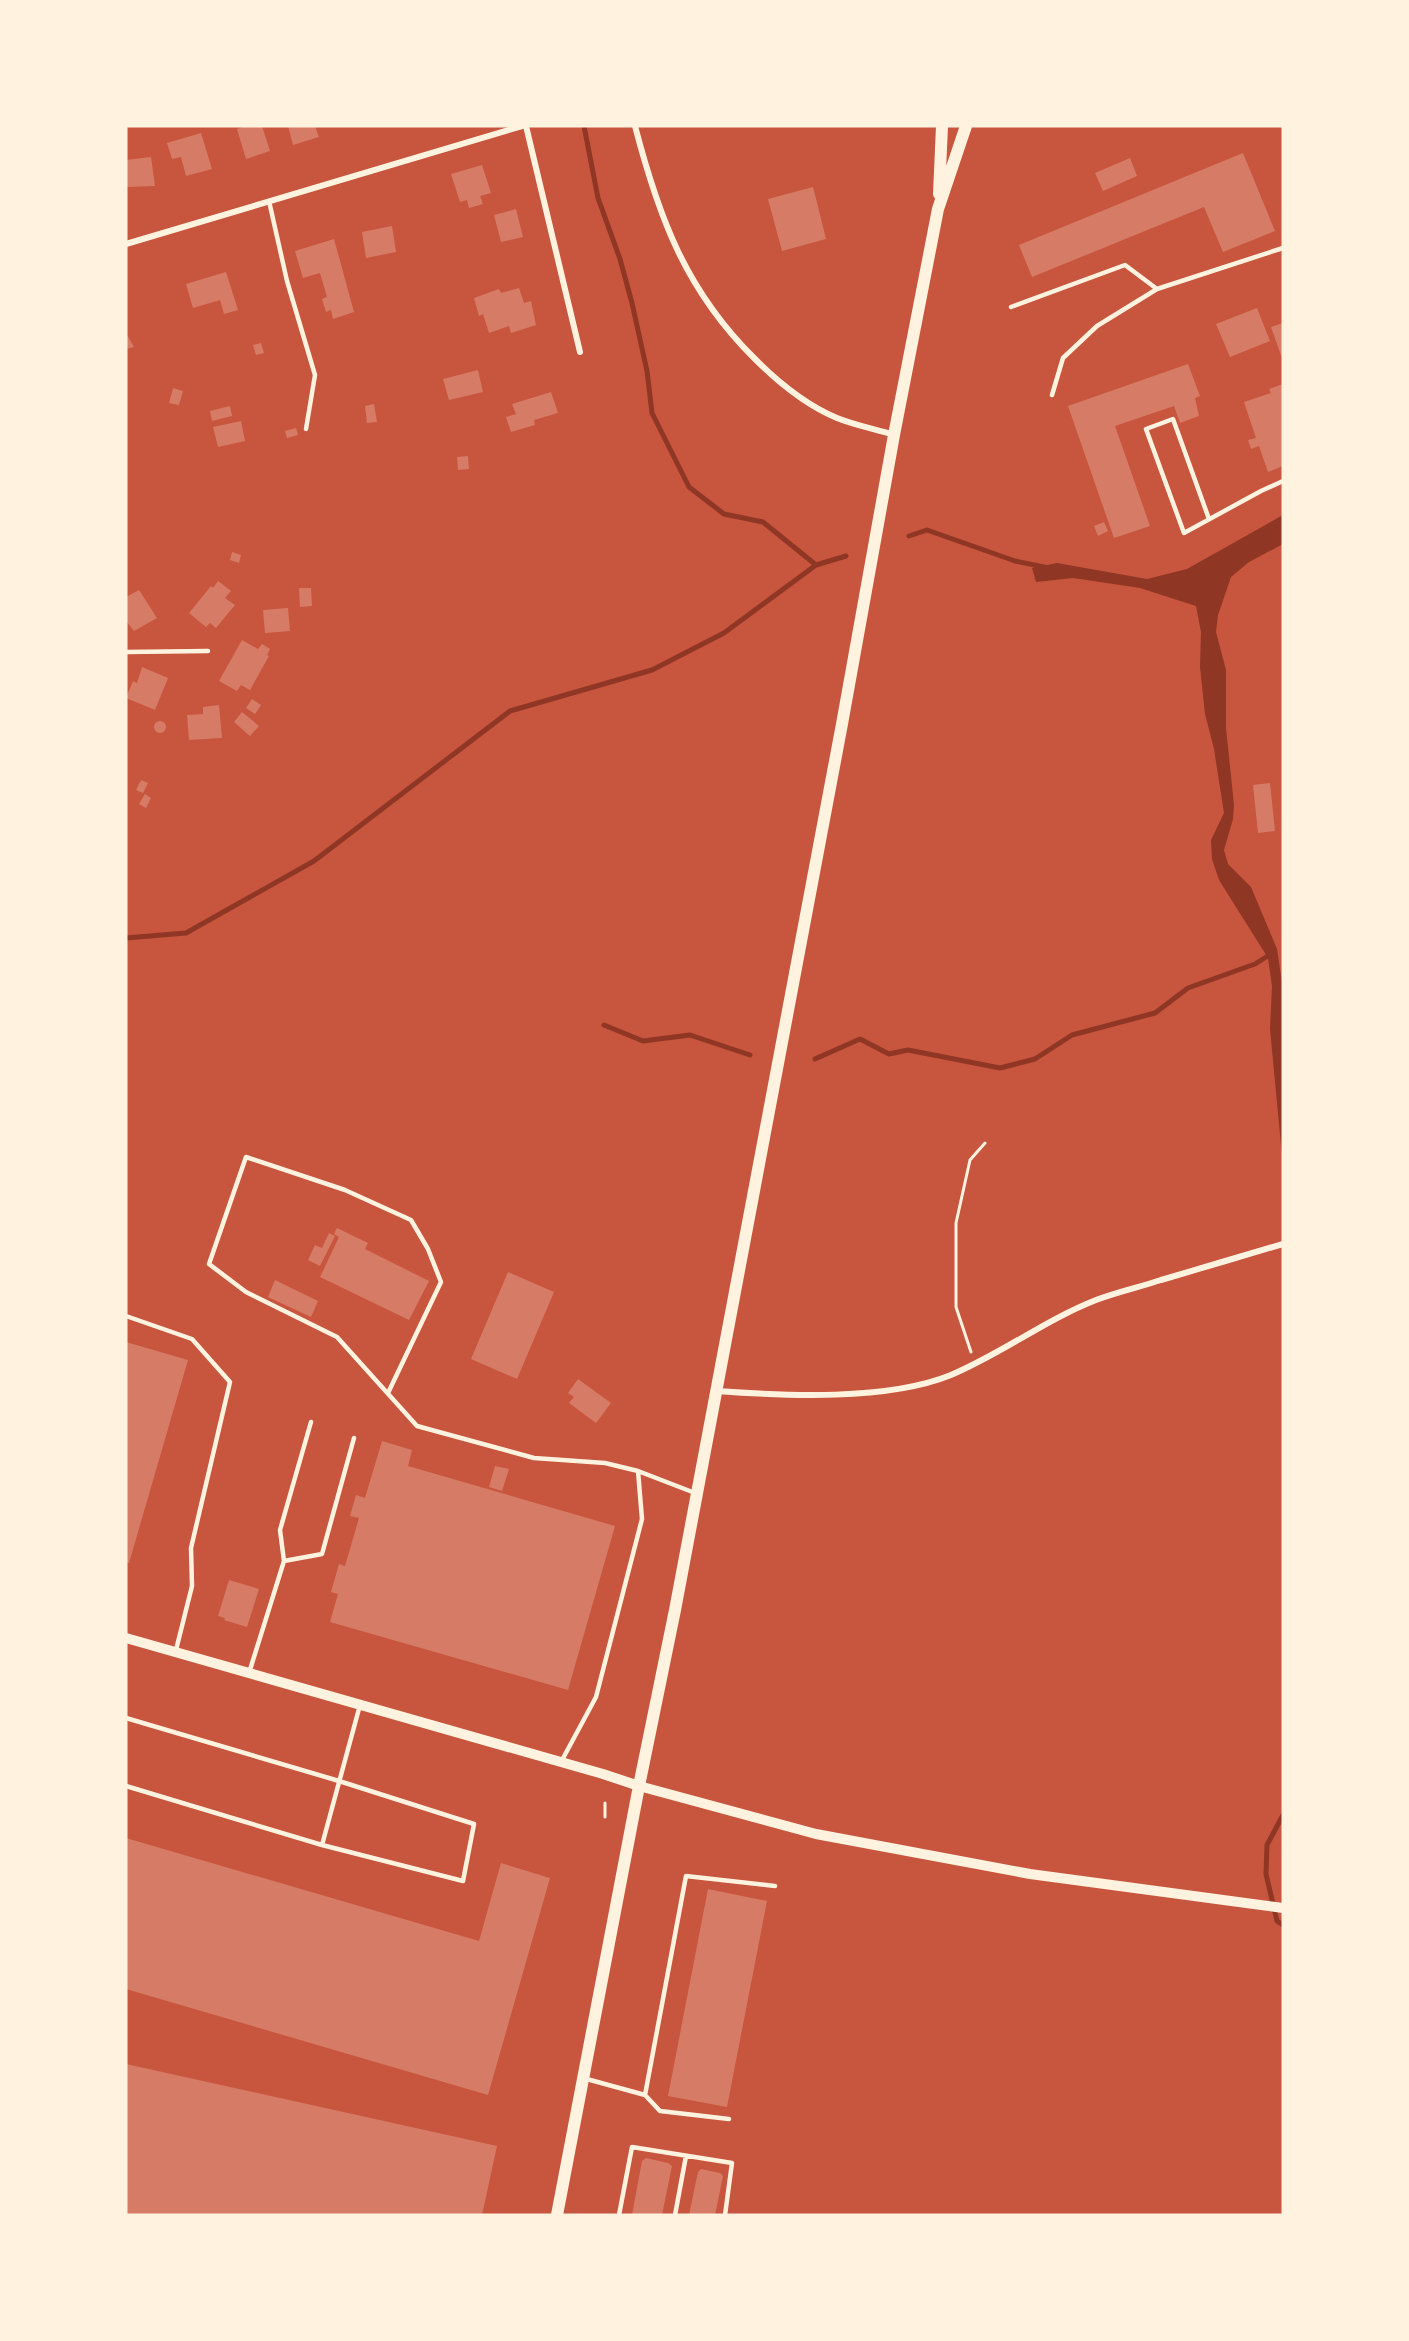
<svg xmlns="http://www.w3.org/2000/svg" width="1409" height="2341" font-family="'Fira Sans',sans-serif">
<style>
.water{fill:#8f3625}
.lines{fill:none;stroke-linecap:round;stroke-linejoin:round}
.stream{stroke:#8f3625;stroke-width:5}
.building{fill:#d67c66}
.path{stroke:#fff3e0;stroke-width:3}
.service{stroke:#fff3e0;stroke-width:4.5}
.minor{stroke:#fff3e0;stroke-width:6}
.tertiary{stroke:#fff3e0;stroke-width:10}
.secondary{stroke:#fff3e0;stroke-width:12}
</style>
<rect width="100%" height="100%" fill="#c8553d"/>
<path class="water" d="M 1283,515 L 1283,544 L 1249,562 L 1231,577 L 1218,615 L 1216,632 L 1226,670 L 1226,728 L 1234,805 L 1233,819 L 1224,850 L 1228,864 L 1251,887 L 1277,949 L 1283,989 L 1283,1166 L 1270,1029 L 1272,986 L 1268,958 L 1219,880 L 1212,859 L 1211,840 L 1224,813 L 1214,749 L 1205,714 L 1200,667 L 1201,632 L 1196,606 L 1140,588 L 1073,578 L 1036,582 L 1032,568 L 1057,563 L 1147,579 L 1187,569 Z"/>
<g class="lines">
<path class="stream" d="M 584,126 L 598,198 L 620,259 L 632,303 L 647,371 L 652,413 L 689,487 L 724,514 L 763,522 L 816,565
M 909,536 L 927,530 L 1015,561 L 1049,568
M 126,938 L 186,933 L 314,861 L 510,711 L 652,670 L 724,633 L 816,565 L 846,556
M 604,1025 L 643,1041 L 690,1035 L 750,1055
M 815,1059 L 860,1039 L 889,1054 L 908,1050 L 1000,1068 L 1035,1059 L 1072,1035 L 1155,1013 L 1188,988 L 1255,964 L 1271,954
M 1283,1815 L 1267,1845 L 1266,1874 L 1277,1921 L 1283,1925"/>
</g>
<path class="building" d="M 245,126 L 262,126 L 270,151 L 246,159 L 237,129 Z
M 288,126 L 315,126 L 319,137 L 293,145 Z
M 201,133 L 212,169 L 186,176 L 181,157 L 172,159 L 167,143 Z
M 1243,153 L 1275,231 L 1223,252 L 1204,207 L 1032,277 L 1019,245 Z
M 151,157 L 155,186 L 126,187 L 126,160 Z
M 1130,158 L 1137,176 L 1103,191 L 1095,173 Z
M 482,165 L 491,193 L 480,196 L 483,204 L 469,208 L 467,200 L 460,202 L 451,174 Z
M 813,187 L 826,239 L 782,251 L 768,199 Z
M 516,209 L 523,237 L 501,242 L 494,215 Z
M 392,226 L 396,252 L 366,258 L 362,232 Z
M 334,239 L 354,312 L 333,319 L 331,310 L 326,312 L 322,299 L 327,297 L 320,273 L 303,278 L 295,251 Z
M 226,272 L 238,310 L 224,314 L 220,300 L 193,308 L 186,284 Z
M 519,288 L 524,303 L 531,301 L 536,325 L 511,333 L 509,326 L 489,333 L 483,314 L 479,316 L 474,298 L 499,289 L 501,293 Z
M 1257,308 L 1270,341 L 1230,357 L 1216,324 Z
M 1283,323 L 1283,361 L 1271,327 Z
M 126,333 L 134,347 L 126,349 Z
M 261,343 L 264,353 L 256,355 L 253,345 Z
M 1188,364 L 1200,396 L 1195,398 L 1199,416 L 1180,423 L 1174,406 L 1115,426 L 1150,526 L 1114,538 L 1068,406 Z
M 478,370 L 483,392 L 449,400 L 443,379 Z
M 1283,384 L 1283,466 L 1268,472 L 1259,446 L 1251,449 L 1248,440 L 1256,438 L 1244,402 L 1271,393 L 1269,389 Z
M 173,388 L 183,391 L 179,405 L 169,403 Z
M 551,392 L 558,413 L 534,420 L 535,425 L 511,432 L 506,417 L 516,414 L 512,404 Z
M 374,404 L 377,422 L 367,423 L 365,406 Z
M 230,406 L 232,416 L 212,421 L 210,411 Z
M 241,421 L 245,441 L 218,447 L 213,427 Z
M 296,428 L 298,435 L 287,438 L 285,431 Z
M 468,456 L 469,469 L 458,470 L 457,457 Z
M 1104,522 L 1108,531 L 1098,536 L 1094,526 Z
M 232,552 L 241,555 L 239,563 L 230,560 Z
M 218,581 L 231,591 L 225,598 L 235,605 L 216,628 L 210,623 L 206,627 L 189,613 L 211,586 L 213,588 Z
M 299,588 L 311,588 L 312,606 L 300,607 Z
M 139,590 L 157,618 L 134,631 L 126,621 L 126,597 Z
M 288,608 L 290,631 L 265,633 L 263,610 Z
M 242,640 L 258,649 L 262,644 L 270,649 L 267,655 L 269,656 L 250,690 L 241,685 L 237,691 L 219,681 Z
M 142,667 L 168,678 L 155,710 L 126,698 L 133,681 L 137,683 Z
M 252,699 L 261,705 L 255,714 L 246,708 Z
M 219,705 L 222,738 L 189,740 L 187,715 L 203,714 L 203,707 Z
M 242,712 L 259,726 L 250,736 L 234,722 Z
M154 727a6 6 0 1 1 12 0a6 6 0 1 1-12 0Z
M 141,780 L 148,783 L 143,793 L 136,790 Z
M 1270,783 L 1275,831 L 1258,833 L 1253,785 Z
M 145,794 L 151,798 L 146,808 L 139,804 Z
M 337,1228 L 368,1243 L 365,1249 L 429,1281 L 409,1320 L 320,1277 L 339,1237 L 334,1234 Z
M 329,1233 L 335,1236 L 320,1266 L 308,1260 L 315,1245 L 322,1248 Z
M 508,1272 L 554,1292 L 517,1379 L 471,1359 Z
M 275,1280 L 318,1301 L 311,1317 L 268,1297 Z
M 126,1342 L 188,1360 L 129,1563 L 126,1562 Z
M 578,1379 L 611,1403 L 596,1423 L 569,1403 L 574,1397 L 568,1393 Z
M 382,1441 L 412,1450 L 408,1466 L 615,1526 L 568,1690 L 330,1622 L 338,1594 L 331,1592 L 339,1564 L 345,1566 L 359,1518 L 350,1516 L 356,1495 L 365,1498 Z
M 495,1466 L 509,1469 L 502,1491 L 489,1487 Z
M 229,1580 L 259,1589 L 247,1627 L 224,1620 L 225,1618 L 218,1616 Z
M 126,1838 L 479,1941 L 501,1863 L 550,1878 L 488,2095 L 126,1989 Z
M 708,1889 L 767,1901 L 727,2107 L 668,2096 Z
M 126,2064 L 497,2146 L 482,2215 L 126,2215 Z
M 646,2158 L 668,2163 L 672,2166 L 662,2215 L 632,2215 L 642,2161 Z
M 701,2169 L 720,2173 L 723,2176 L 715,2215 L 689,2215 L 698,2172 Z"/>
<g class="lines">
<path class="path" d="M 971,1352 L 956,1307 L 956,1223 L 970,1160 L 985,1143
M 605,1817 L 605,1803"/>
<path class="service" d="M 269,201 L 287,281 L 315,375 L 306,429
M 1011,307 L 1125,265 L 1157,289 L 1283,248
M 1052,395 L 1063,358 L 1097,326 L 1157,289
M 1209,519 L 1173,419 L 1146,429 L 1184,533 L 1261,491 L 1283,481
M 126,652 L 208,651
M 126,1316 L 192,1339 L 230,1382 L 191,1548 L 192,1586 L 176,1650
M 388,1393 L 441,1282 L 428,1249 L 411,1220 L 345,1190 L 246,1157 L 209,1264 L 246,1292 L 337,1337 L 417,1426 L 534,1458 L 605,1463 L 638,1471 L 695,1493
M 284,1561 L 322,1554 L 354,1438
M 249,1673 L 284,1561 L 280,1530 L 311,1422
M 126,1718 L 339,1781 L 474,1824 L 463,1881 L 322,1845 L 126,1786
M 561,1762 L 596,1697 L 642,1519 L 638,1471
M 322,1845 L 360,1705
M 583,2078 L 645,2095 L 686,1876 L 775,1886
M 645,2095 L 660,2111 L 729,2119
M 619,2215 L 632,2147 L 732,2163 L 725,2215
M 675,2215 L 686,2156"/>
<path class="minor" d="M 526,126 L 580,352
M 635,126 C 659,218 686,291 755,359 C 778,382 806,405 837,418 C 854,425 875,429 894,435
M 126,244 L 522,126
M 717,1391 C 785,1396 887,1401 951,1375 C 1001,1354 1045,1320 1096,1300 C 1117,1292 1140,1287 1161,1280 C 1202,1268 1242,1256 1283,1244"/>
<path class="tertiary" d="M 126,1638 L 603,1774 L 639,1786 L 816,1834 L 1030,1874 L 1283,1908"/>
<path class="secondary" d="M 939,194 L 942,126
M 557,2215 L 639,1786 L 675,1610 L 842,724 L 894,435 L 938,209 L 966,126"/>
</g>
<rect width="1409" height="2341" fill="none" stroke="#fff3e0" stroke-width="255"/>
</svg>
